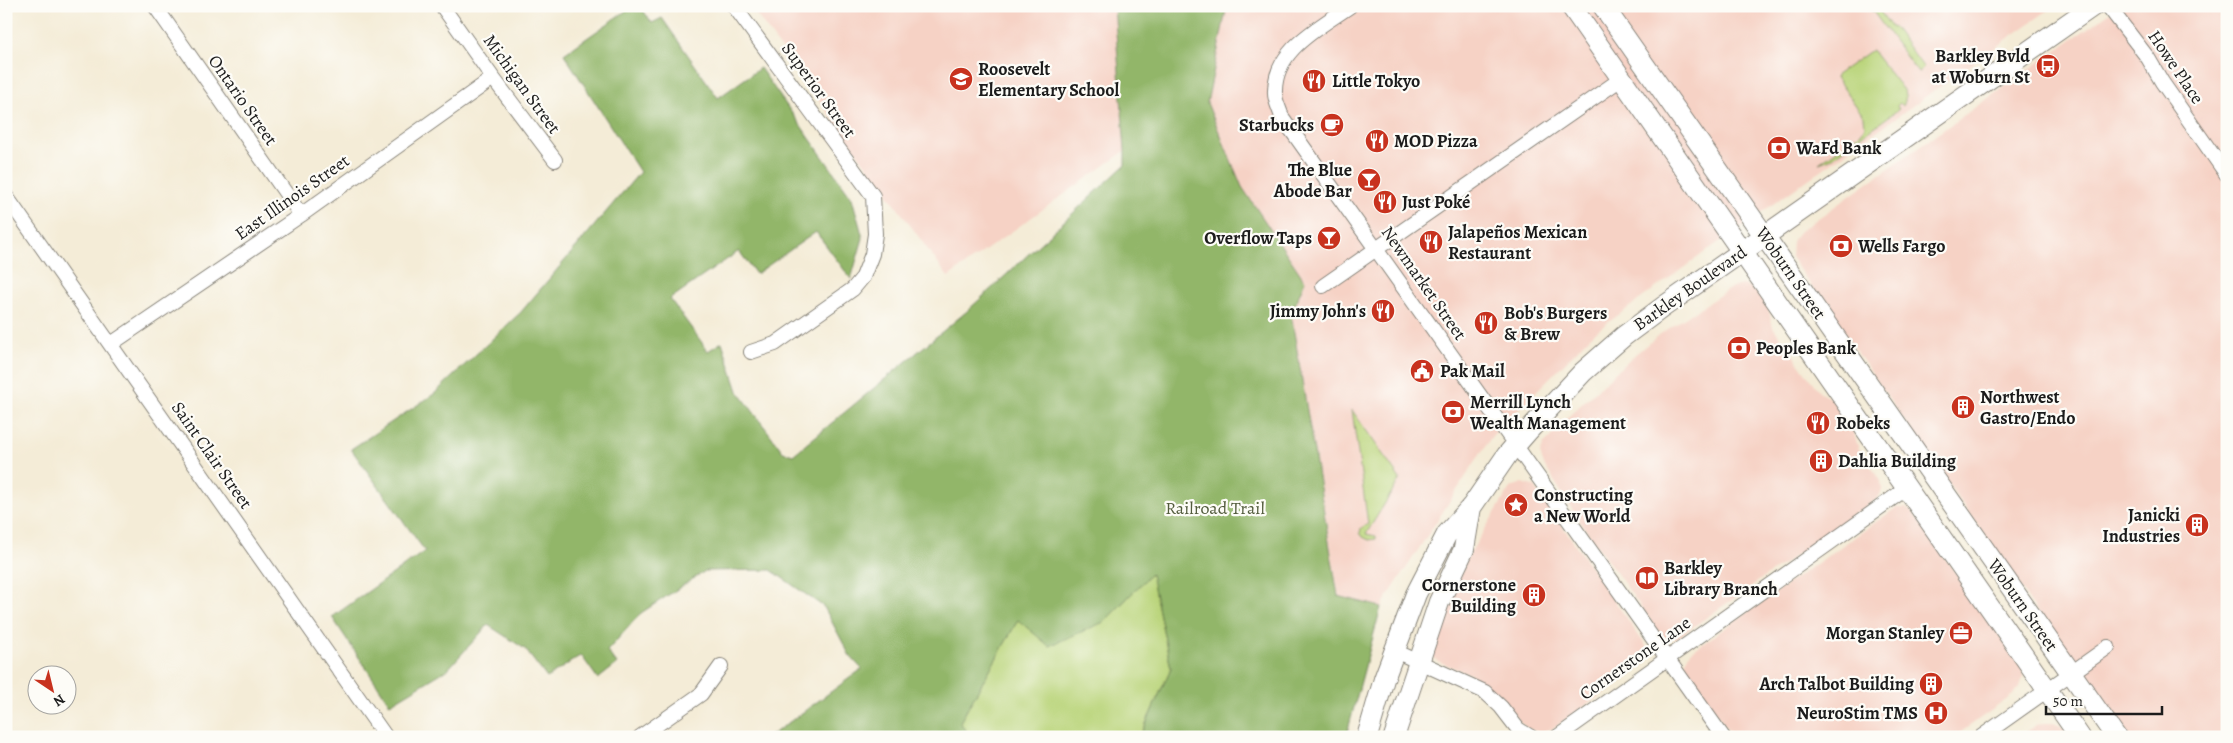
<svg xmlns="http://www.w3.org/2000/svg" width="2233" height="743" font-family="Alegreya,serif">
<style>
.built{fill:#f6d2c5}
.green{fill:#b9d479;stroke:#6a784a}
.forest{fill:#92b669;stroke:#576942}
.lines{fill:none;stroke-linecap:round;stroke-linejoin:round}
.minor-casing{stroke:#88847a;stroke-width:16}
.secondary-casing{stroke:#88847a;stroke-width:22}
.minor{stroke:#fff;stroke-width:14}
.secondary{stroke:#fff;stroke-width:20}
.labels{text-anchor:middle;stroke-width:4.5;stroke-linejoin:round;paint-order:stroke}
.poi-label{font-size:18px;font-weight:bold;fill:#1c1c1c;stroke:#fdfcf7;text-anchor:start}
.street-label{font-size:18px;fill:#1c1c1c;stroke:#fdfcf7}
.park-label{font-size:18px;fill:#535c3d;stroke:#fdfcf7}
</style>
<rect width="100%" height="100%" fill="#fdfcf7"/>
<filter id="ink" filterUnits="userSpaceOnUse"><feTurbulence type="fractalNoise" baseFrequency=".02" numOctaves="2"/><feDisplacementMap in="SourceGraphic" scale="10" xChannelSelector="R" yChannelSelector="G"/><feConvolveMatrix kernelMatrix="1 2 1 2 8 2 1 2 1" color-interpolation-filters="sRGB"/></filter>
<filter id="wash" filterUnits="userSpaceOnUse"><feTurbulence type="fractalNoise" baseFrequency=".0096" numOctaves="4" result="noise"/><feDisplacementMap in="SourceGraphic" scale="20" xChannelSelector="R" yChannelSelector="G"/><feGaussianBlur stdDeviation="1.12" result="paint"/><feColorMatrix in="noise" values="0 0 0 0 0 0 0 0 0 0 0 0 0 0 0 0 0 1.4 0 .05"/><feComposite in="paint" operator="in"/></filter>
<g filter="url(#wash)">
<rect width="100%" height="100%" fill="#f4ecd7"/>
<path class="built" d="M 750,6 L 1114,6 L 1125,151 L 948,277 Z
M 1227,6 L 2054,6 L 1715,245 L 1595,332 L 1492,436 L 1381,607 L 1339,596 L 1291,314 L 1305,281 L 1242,187 L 1207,103 Z
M 2119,6 L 2227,6 L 2227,737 L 2124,737 L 1791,257 L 1792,241 L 1800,231 Z
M 1743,285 L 1755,290 L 1760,295 L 1768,307 L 1773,327 L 1820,393 L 1833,399 L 1849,420 L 1859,449 L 1881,481 L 1882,490 L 1878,498 L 1677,638 L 1668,640 L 1661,635 L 1583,526 L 1544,465 L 1540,454 L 1544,444 L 1571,414 L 1633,356 L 1659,335 L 1726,291 L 1733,287 Z
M 1523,483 L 1535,487 L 1646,646 L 1647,657 L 1643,666 L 1552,729 L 1539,732 L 1526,728 L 1495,694 L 1472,675 L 1437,661 L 1430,653 L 1464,563 L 1511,487 Z
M 1896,508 L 1906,508 L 1914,514 L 2022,667 L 2023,677 L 2020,687 L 2013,695 L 1954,737 L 1733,737 L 1688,672 L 1685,662 L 1691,652 Z
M 2044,723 L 2053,723 L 2061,726 L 2071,737 L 2020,737 L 2036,725 Z"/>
<path class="green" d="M 1869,6 L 1876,6 L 1892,28 L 1894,27 L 1924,68 L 1918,73 Z
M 1872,50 L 1903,90 C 1906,96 1906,100 1903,106 L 1900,103 L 1897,106 L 1899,109 L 1830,159 L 1819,163 L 1861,133 L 1865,126 L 1864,117 L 1835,76 Z
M 1352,410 L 1400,479 L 1366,534 L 1376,536 L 1376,539 L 1369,540 L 1363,537 L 1360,533 L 1361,528 L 1368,524 Z
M 1151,573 L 1171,668 L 1140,737 L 970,737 L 960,722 L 1018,620 L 1104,622 Z"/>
<path class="forest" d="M 633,6 L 640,6 L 652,23 L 662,18 L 718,98 L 760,68 L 852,198 L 863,238 L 851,279 L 816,232 L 756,274 L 739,251 L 670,299 L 708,351 L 722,342 L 738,391 L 783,452 L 793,455 L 966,312 L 1125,165 L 1125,151 L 1114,6 L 1227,6 L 1207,103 L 1242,187 L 1305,281 L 1291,314 L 1338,596 L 1381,607 L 1346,737 L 1140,737 L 1171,668 L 1151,574 L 1104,622 L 1049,646 L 1018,620 L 960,722 L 970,737 L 769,737 L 862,669 L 850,656 L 824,607 L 771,570 L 705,571 L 641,613 L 607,651 L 617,664 L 598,679 L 581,655 L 547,678 L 525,649 L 488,625 L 448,669 L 390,704 L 332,617 L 425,551 L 351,449 L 434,394 L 521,312 L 640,172 L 564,54 Z"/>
</g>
<g filter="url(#ink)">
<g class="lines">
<g class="minor-casing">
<path id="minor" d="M 155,6 L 301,215
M 442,6 L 493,78 L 555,160
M 734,6 L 873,196 L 875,234 L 872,254 L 863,277 L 853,289 L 775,344 L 751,352
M 1350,6 C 1319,28 1273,50 1275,94 C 1275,101 1280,110 1282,117 L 1723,737
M 2108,6 L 2148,58 L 2162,82 L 2227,175
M 6,196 L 386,737
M 1323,286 L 1621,79
M 111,344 L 301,215 L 493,78
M 1395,651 L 1485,692 L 1501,707 L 1518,729 L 1531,737
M 640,737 L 701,694 L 721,666
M 1557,737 L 1907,488
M 1981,737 L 2108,647"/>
</g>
<g class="secondary-casing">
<path id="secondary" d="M 1571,6 L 2080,737
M 1603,6 L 2116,737
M 1367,737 L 1384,679 L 1416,594 L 1447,534 L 1472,506 L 1507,455 L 1528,431 L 1583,372 L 1624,336 L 1663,307 L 2093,6
M 1394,737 L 1439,602 L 1464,549 L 1471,507"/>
</g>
<use href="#minor" class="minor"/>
<use href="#secondary" class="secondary"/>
</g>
</g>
<defs>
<g id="bus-disc" transform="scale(1.25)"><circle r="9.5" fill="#c8321e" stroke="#fdfcf7"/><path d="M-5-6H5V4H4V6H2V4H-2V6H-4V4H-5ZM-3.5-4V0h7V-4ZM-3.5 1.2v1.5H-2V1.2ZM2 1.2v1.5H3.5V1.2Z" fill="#fff"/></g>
<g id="school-disc" transform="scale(1.25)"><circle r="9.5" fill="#c8321e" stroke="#fdfcf7"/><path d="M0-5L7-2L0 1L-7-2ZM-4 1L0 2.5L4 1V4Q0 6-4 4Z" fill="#fff"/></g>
<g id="restaurant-disc" transform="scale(1.25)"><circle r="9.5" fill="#c8321e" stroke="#fdfcf7"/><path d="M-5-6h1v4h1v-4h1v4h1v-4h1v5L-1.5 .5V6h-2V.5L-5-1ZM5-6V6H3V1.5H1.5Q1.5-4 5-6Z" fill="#fff"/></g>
<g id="cafe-disc" transform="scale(1.25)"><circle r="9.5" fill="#c8321e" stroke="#fdfcf7"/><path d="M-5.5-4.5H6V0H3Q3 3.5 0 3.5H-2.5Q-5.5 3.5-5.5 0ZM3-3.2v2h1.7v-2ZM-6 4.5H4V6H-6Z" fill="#fff"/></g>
<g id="bank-disc" transform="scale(1.25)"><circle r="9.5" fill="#c8321e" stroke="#fdfcf7"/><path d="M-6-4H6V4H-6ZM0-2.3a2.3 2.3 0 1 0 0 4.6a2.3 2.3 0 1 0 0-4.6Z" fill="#fff"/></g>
<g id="bar-disc" transform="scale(1.25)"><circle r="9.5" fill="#c8321e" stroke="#fdfcf7"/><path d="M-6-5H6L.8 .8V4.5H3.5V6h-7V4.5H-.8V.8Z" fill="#fff"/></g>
<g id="civic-disc" transform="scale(1.25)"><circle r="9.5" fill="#c8321e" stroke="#fdfcf7"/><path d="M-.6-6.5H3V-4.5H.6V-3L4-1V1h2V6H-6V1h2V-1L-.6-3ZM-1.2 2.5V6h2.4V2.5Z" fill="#fff"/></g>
<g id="building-disc" transform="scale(1.25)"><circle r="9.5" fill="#c8321e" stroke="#fdfcf7"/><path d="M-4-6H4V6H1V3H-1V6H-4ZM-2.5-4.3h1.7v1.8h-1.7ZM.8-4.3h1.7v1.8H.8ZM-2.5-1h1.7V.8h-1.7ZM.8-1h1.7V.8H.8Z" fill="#fff"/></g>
<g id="sight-disc" transform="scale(1.25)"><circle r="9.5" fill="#c8321e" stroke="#fdfcf7"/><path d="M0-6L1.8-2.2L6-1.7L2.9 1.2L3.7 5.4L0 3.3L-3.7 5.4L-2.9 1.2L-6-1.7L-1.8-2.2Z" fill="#fff"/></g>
<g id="library-disc" transform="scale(1.25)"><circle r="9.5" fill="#c8321e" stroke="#fdfcf7"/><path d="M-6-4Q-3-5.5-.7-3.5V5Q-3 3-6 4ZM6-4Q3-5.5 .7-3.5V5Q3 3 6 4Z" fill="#fff"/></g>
<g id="office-disc" transform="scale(1.25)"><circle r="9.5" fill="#c8321e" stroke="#fdfcf7"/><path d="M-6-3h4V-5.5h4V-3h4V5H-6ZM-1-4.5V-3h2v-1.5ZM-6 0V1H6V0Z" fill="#fff"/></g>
<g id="hospital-disc" transform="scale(1.25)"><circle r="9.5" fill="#c8321e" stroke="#fdfcf7"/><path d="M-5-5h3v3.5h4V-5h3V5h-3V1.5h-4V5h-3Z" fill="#fff"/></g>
</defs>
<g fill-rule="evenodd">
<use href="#bus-disc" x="2048" y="66"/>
<use href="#school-disc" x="961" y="79"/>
<use href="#restaurant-disc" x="1314" y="81"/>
<use href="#cafe-disc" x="1332" y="125"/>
<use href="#restaurant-disc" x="1377" y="141"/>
<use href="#bank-disc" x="1779" y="148"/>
<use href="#bar-disc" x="1369" y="180"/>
<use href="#restaurant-disc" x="1385" y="202"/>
<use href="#bar-disc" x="1329" y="238"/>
<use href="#restaurant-disc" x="1431" y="242"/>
<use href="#bank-disc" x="1841" y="246"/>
<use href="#restaurant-disc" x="1383" y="311"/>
<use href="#restaurant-disc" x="1486" y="323"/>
<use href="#bank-disc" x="1739" y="348"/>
<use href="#civic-disc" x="1422" y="371"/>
<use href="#building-disc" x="1963" y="407"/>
<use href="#bank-disc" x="1453" y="412"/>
<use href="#restaurant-disc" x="1818" y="423"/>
<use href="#building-disc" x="1821" y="461"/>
<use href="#sight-disc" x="1516" y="505"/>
<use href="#building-disc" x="2197" y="525"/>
<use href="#library-disc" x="1647" y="578"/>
<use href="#building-disc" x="1534" y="595"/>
<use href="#office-disc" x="1961" y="633"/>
<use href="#building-disc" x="1931" y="684"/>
<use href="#hospital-disc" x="1936" y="713"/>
</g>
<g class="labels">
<g class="poi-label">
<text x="2030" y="62" text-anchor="end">Barkley Bvld<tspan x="2030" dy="21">at Woburn St</tspan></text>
<text x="978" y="75">Roosevelt<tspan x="978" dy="21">Elementary School</tspan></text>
<text x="1332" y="87">Little Tokyo</text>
<text x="1314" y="131" text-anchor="end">Starbucks</text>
<text x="1394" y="147">MOD Pizza</text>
<text x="1796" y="154">WaFd Bank</text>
<text x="1352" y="176" text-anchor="end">The Blue<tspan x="1352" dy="21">Abode Bar</tspan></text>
<text x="1402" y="208">Just Poké</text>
<text x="1448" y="238">Jalapeños Mexican<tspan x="1448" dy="21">Restaurant</tspan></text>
<text x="1312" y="244" text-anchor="end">Overflow Taps</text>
<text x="1858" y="252">Wells Fargo</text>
<text x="1366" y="317" text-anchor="end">Jimmy John's</text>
<text x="1504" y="319">Bob's Burgers<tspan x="1504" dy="21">&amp; Brew</tspan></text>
<text x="1756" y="354">Peoples Bank</text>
<text x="1440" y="377">Pak Mail</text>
<text x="1980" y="403">Northwest<tspan x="1980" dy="21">Gastro/Endo</tspan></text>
<text x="1470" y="408">Merrill Lynch<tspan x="1470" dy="21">Wealth Management</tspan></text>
<text x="1836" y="429">Robeks</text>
<text x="1838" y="467">Dahlia Building</text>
<text x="1534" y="501">Constructing<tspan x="1534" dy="21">a New World</tspan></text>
<text x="2180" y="521" text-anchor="end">Janicki<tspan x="2180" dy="21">Industries</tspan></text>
<text x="1664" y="574">Barkley<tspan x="1664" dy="21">Library Branch</tspan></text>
<text x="1516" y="591" text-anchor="end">Cornerstone<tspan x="1516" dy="21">Building</tspan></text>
<text x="1944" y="639" text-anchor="end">Morgan Stanley</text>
<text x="1914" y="690" text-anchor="end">Arch Talbot Building</text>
<text x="1918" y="719" text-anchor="end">NeuroStim TMS</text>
</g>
<g class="street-label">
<text transform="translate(2176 67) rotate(56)" y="6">Howe Place</text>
<text transform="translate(522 84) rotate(54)" y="6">Michigan Street</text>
<text transform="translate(819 90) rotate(54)" y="6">Superior Street</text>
<text transform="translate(243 100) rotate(55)" y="6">Ontario Street</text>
<text transform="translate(292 197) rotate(-35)" y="6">East Illinois Street</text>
<text transform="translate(1791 273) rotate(55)" y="6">Woburn Street</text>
<text transform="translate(1424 283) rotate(55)" y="6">Newmarket Street</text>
<text transform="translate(1690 288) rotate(-35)" y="6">Barkley Boulevard</text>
<text transform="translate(212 455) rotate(55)" y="6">Saint Clair Street</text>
<text transform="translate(2023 605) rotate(55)" y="6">Woburn Street</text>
<text transform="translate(1635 658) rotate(-35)" y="6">Cornerstone Lane</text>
</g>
<g class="park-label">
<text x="1215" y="514">Railroad Trail</text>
</g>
</g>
<rect width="2233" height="743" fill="none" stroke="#fdfcf7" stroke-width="25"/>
<g transform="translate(52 690) rotate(145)"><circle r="24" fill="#fdfcf7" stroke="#a3a29f"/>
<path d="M0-4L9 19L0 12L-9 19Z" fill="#c8321e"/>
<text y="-8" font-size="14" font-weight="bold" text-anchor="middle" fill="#1c1c1c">N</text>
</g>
<path d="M2046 706v8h116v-8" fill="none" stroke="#1c1c1c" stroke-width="2.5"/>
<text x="2053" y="706" font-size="15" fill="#1c1c1c" stroke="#fdfcf7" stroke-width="4" paint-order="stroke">50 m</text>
</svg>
